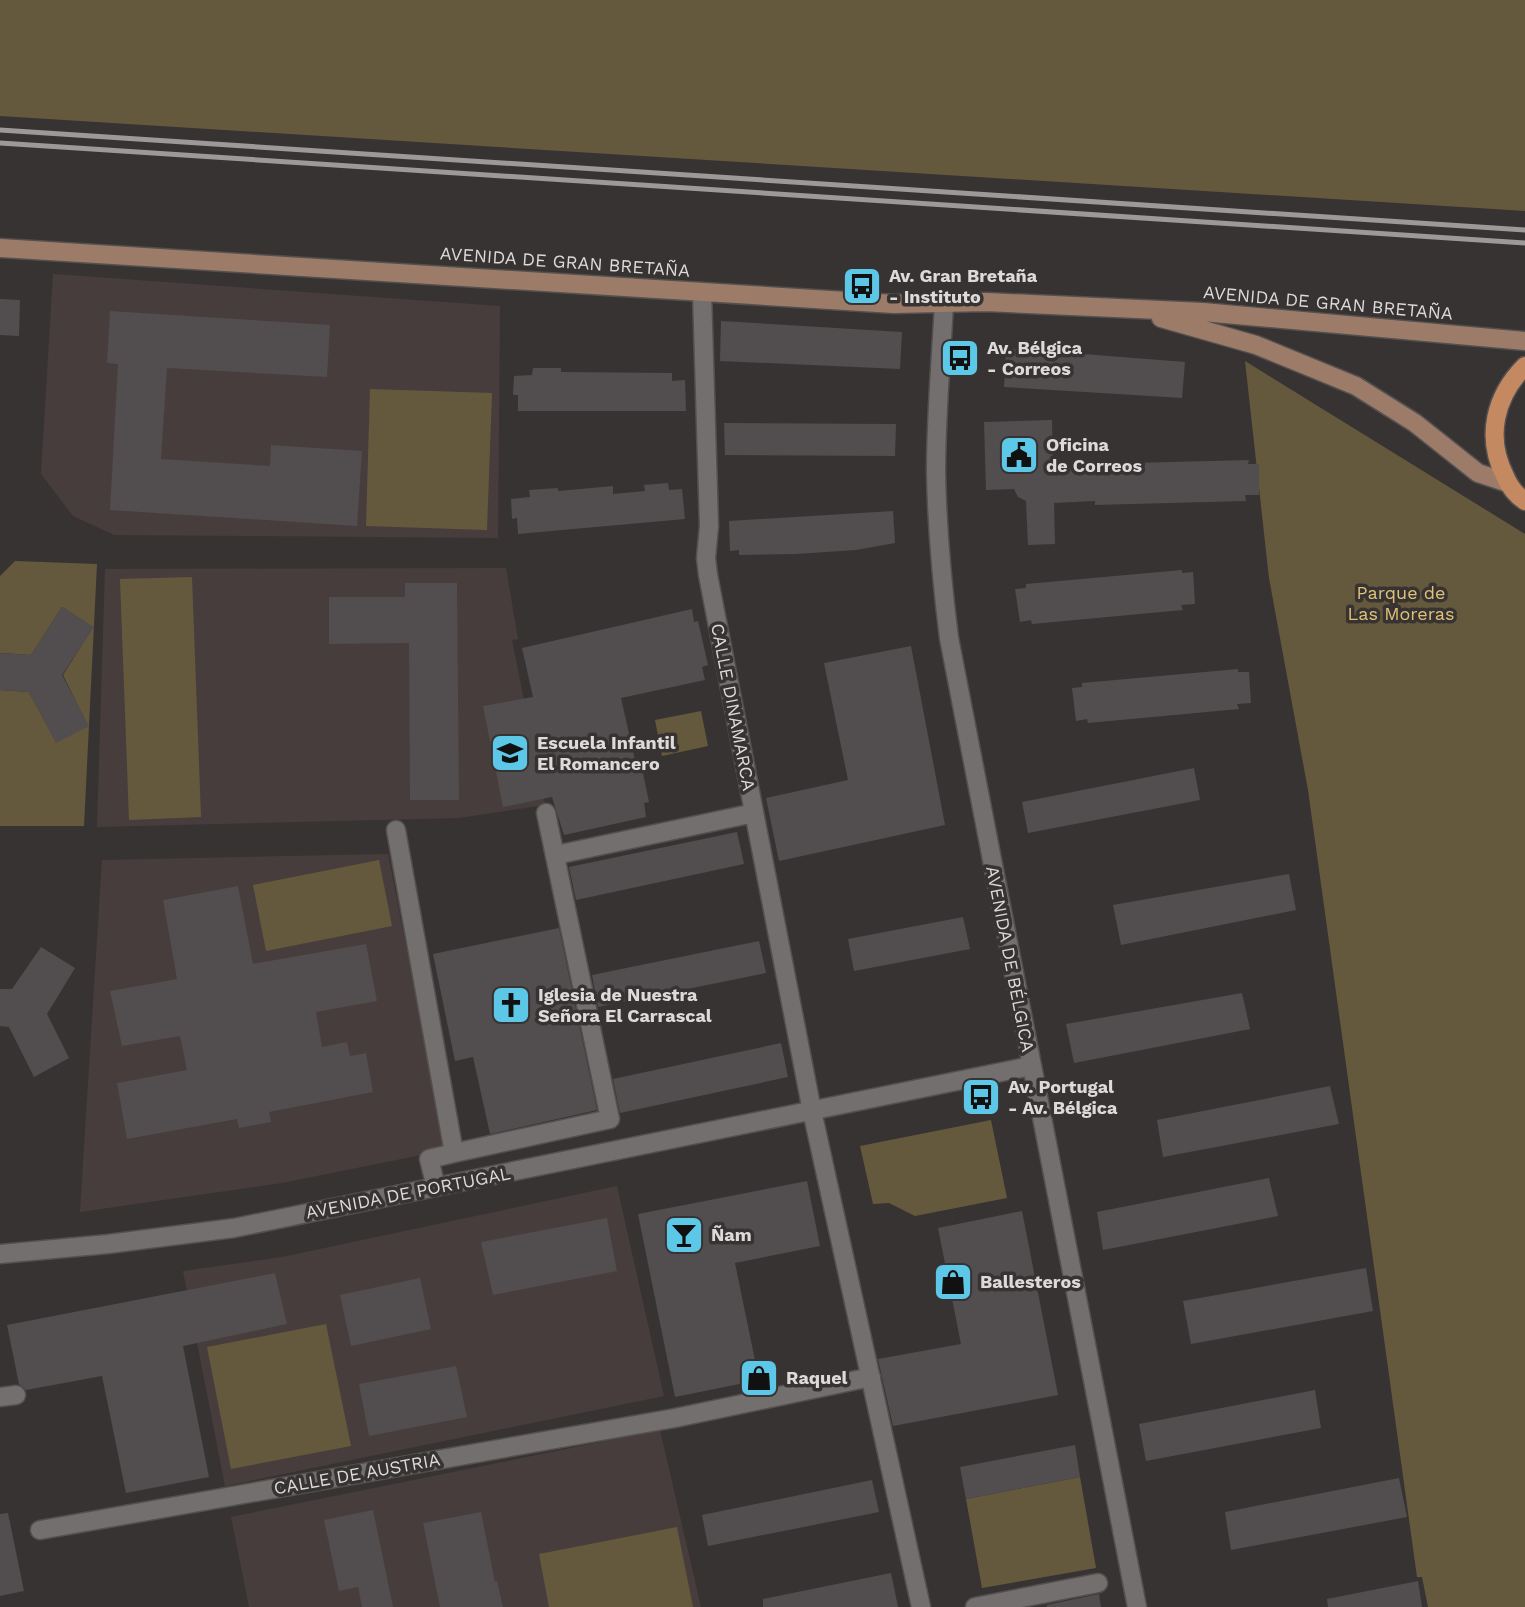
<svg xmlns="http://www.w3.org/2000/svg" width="1525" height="1607" font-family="'Work Sans',sans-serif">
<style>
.built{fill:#483d3d}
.green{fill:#65593d}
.building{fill:#524d4f}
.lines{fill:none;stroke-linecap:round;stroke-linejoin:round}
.street-casing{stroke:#545050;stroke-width:21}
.secondary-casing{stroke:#545050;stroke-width:21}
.primary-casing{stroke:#545050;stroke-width:21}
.street{stroke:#746f6f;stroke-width:18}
.secondary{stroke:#9c7c68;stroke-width:18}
.primary{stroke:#c48960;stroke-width:18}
.rail{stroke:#9d9999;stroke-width:5}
.labels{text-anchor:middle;stroke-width:7;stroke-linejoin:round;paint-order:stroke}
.street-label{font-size:18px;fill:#dddada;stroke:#383333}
.poi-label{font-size:18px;font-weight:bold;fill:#dddada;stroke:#383333;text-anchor:start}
.park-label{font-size:18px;fill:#dfc177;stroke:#383333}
</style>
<rect width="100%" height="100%" fill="#383333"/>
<path class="built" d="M 53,274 L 500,306 L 498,538 L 114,535 L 73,516 L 41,474 Z
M 506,568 L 518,639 L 512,640 L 545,805 L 459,818 L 97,827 L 105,569 Z
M 388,854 L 446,1150 L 282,1183 L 80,1212 L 102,860 Z
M 617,1186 L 664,1396 L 225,1486 L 183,1271 L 282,1257 Z
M 660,1430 L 701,1607 L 249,1607 L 231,1517 Z"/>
<path class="green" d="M 0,0 L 1525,0 L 1525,211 L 0,116 Z
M 1245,361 L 1525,534 L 1525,1607 L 1428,1607 L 1422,1577 L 1417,1577 L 1308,790 L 1269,578 Z
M 370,389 L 492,393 L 487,530 L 366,526 Z
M 15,561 L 97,564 L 84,826 L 0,826 L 0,690 L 29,692 L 56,742 L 88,726 L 63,675 L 93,627 L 62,607 L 31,655 L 0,653 L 0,576 Z
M 192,577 L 201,817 L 129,820 L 120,579 Z
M 701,711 L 708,746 L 662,756 L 655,720 Z
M 379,860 L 392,926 L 266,951 L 253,885 Z
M 991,1120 L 1007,1198 L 915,1216 L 889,1203 L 873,1204 L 860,1146 Z
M 326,1324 L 351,1446 L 231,1469 L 207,1347 Z
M 1080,1477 L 1096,1568 L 982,1588 L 966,1499 Z
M 677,1527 L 693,1607 L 549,1607 L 539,1554 Z"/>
<path class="building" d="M 0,299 L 20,300 L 19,336 L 0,335 Z
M 110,311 L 330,325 L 327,377 L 167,368 L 161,459 L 270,466 L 271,445 L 362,451 L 357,526 L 110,510 L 118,364 L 107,363 Z
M 721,321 L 902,332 L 900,369 L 720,361 Z
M 1006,348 L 1185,362 L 1182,398 L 1004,387 Z
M 533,368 L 561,368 L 561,372 L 672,373 L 672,381 L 685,380 L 686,411 L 518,411 L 518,395 L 513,395 L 514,376 L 532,375 Z
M 1052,420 L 1053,468 L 1092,468 L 1092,464 L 1249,460 L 1248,464 L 1259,464 L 1259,495 L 1245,495 L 1246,501 L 1131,504 L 1095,505 L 1095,501 L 1054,503 L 1055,544 L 1028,545 L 1026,501 L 1018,497 L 1014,489 L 986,490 L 984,422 Z
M 724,423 L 896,424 L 895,456 L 725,455 Z
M 668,483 L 669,490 L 682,489 L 685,519 L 518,534 L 517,518 L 512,519 L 511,499 L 530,497 L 529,490 L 558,488 L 558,491 L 613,486 L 613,494 L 645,491 L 644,485 Z
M 893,511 L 895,543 L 856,550 L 796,554 L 739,555 L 739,550 L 730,551 L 729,521 Z
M 1182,570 L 1182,573 L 1193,572 L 1195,604 L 1181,605 L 1183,610 L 1032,624 L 1031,620 L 1020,622 L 1015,589 L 1026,588 L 1026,584 Z
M 405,583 L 457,583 L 459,800 L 410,800 L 409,643 L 329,644 L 329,597 L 405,597 Z
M 62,607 L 94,627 L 62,675 L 89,726 L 56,743 L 29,692 L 0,690 L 0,653 L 31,655 Z
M 692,609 L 694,622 L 698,621 L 708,665 L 702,667 L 705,680 L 621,698 L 635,760 L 640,759 L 649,802 L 644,803 L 646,817 L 564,835 L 552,797 L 503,807 L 483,706 L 533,697 L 522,648 Z
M 911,646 L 945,825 L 779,861 L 766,798 L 848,780 L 824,663 Z
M 1238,669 L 1238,672 L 1249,672 L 1251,703 L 1237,704 L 1239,709 L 1088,723 L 1087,719 L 1076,721 L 1072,688 L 1082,687 L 1082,683 Z
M 1194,768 L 1200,800 L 1028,833 L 1022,802 Z
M 737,832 L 744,864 L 576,900 L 569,867 Z
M 1289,874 L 1296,910 L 1121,945 L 1113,905 Z
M 238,886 L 253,964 L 366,944 L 377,1001 L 316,1012 L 322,1047 L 347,1042 L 350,1056 L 366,1053 L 373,1092 L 269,1112 L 271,1122 L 239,1128 L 237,1119 L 127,1139 L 117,1083 L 187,1070 L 180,1036 L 122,1046 L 110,991 L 177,979 L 163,900 Z
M 963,917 L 970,949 L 854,971 L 848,939 Z
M 559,928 L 597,1110 L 490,1134 L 473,1057 L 455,1061 L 433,954 Z
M 759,941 L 766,973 L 598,1007 L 592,975 Z
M 41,947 L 75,968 L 47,1014 L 69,1058 L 34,1077 L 9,1027 L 0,1026 L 0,989 L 12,989 Z
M 1242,993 L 1250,1029 L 1074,1063 L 1066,1024 Z
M 781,1043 L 788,1077 L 620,1113 L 613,1079 Z
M 1330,1086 L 1339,1124 L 1163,1157 L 1157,1120 Z
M 1269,1178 L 1278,1216 L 1103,1250 L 1097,1212 Z
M 807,1181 L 820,1246 L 735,1263 L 759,1380 L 675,1397 L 638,1214 Z
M 1022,1211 L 1058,1395 L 893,1426 L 878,1359 L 961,1344 L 938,1228 Z
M 607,1218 L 617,1271 L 493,1295 L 481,1242 Z
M 1366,1268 L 1373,1311 L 1191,1344 L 1183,1301 Z
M 275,1273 L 287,1324 L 183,1346 L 209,1477 L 126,1493 L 102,1376 L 26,1390 L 19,1384 L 7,1325 Z
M 420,1278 L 431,1329 L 351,1346 L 340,1295 Z
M 456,1366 L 467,1417 L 369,1436 L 359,1384 Z
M 1315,1390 L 1321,1428 L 1146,1461 L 1139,1424 Z
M 1075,1445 L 1080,1477 L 966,1499 L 960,1467 Z
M 1399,1478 L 1407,1517 L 1231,1550 L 1225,1512 Z
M 872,1480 L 879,1512 L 708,1546 L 702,1515 Z
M 373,1510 L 393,1607 L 362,1607 L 358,1587 L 339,1591 L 324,1520 Z
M 481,1512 L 495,1582 L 497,1581 L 503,1607 L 440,1607 L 423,1523 Z
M 8,1513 L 24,1591 L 0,1596 L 0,1514 Z
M 891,1573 L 898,1607 L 763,1607 L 763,1599 Z
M 1418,1581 L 1422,1607 L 1328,1607 L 1327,1599 Z
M 1099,1594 L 1101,1607 L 1047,1607 L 1047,1605 Z"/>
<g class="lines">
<g class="street-casing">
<path id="street" d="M 702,292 L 709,526 L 706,558 L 708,575 L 812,1111 L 921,1607
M 944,304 C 941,360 936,416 936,472 C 937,527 942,583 949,638 L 1137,1607
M 396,830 L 454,1153 L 429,1159 L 436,1187
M 556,855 L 754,813
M 454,1153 L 610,1119 L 546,813
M 0,1254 L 108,1244 L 234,1228 L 1031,1066
M 0,1397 L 16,1395
M 40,1530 L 675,1418 L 871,1377
M 975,1607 L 1098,1583"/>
</g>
<g class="secondary-casing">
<path id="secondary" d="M 0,248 L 894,304 L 986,302 L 1203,312 L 1525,341
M 1161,318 L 1256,345 L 1356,386 L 1415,423 L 1478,473 L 1508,483"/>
</g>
<g class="primary-casing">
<path id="primary" d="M 1525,366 C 1495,396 1485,437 1505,476 C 1509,486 1516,495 1525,501"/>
</g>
<use href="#street" class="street"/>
<use href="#secondary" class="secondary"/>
<use href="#primary" class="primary"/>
<path class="rail" d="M 0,130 L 1525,230
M 0,143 L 1525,243"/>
</g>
<defs>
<g id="bus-square" transform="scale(2.0125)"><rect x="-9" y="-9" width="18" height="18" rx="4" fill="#5cc7e7" stroke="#383333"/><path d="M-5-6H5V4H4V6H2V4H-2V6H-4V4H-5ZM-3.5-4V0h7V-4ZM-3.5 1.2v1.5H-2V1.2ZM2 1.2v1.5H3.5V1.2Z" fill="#111"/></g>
<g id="civic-square" transform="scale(2.0125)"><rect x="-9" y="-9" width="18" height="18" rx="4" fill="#5cc7e7" stroke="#383333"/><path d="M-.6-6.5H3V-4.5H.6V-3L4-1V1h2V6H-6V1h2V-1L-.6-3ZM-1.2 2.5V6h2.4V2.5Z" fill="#111"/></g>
<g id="school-square" transform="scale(2.0125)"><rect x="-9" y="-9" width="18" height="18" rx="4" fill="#5cc7e7" stroke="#383333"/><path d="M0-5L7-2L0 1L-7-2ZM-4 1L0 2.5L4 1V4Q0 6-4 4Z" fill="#111"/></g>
<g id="church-square" transform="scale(2.0125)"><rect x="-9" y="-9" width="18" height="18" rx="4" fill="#5cc7e7" stroke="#383333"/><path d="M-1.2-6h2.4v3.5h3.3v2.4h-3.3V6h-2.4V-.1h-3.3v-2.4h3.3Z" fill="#111"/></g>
<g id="bar-square" transform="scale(2.0125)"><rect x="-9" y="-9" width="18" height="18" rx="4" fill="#5cc7e7" stroke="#383333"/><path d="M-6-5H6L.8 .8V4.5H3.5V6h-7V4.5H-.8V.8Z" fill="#111"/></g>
<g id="shop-square" transform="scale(2.0125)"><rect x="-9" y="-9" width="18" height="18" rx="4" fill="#5cc7e7" stroke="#383333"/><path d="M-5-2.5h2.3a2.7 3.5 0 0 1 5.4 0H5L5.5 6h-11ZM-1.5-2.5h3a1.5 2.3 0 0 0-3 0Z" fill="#111"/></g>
</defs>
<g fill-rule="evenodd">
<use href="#bus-square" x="862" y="286"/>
<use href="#bus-square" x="960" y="358"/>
<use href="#civic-square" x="1019" y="455"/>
<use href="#school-square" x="510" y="753"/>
<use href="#church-square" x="511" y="1005"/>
<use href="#bus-square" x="981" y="1097"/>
<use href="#bar-square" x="684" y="1235"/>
<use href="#shop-square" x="953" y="1282"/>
<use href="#shop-square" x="759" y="1378"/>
</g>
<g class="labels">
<g class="street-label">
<text transform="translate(565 262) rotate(4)" y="6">AVENIDA DE GRAN BRETAÑA</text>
<text transform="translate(1328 303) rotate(5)" y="6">AVENIDA DE GRAN BRETAÑA</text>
<text transform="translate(733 707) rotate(79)" y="6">CALLE DINAMARCA</text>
<text transform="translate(1010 959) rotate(79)" y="6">AVENIDA DE BÉLGICA</text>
<text transform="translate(408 1193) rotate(-11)" y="6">AVENIDA DE PORTUGAL</text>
<text transform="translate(357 1474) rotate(-10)" y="6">CALLE DE AUSTRIA</text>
</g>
<g class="poi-label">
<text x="889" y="282">Av. Gran Bretaña<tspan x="889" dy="21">- Instituto</tspan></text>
<text x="987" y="354">Av. Bélgica<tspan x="987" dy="21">- Correos</tspan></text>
<text x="1046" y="451">Oficina<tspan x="1046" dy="21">de Correos</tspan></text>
<text x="537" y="749">Escuela Infantil<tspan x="537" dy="21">El Romancero</tspan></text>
<text x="538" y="1001">Iglesia de Nuestra<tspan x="538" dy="21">Señora El Carrascal</tspan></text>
<text x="1008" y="1093">Av. Portugal<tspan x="1008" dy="21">- Av. Bélgica</tspan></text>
<text x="711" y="1241">Ñam</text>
<text x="980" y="1288">Ballesteros</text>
<text x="786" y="1384">Raquel</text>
</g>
<g class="park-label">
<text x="1401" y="599">Parque de<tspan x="1401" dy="21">Las Moreras</tspan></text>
</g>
</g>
</svg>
